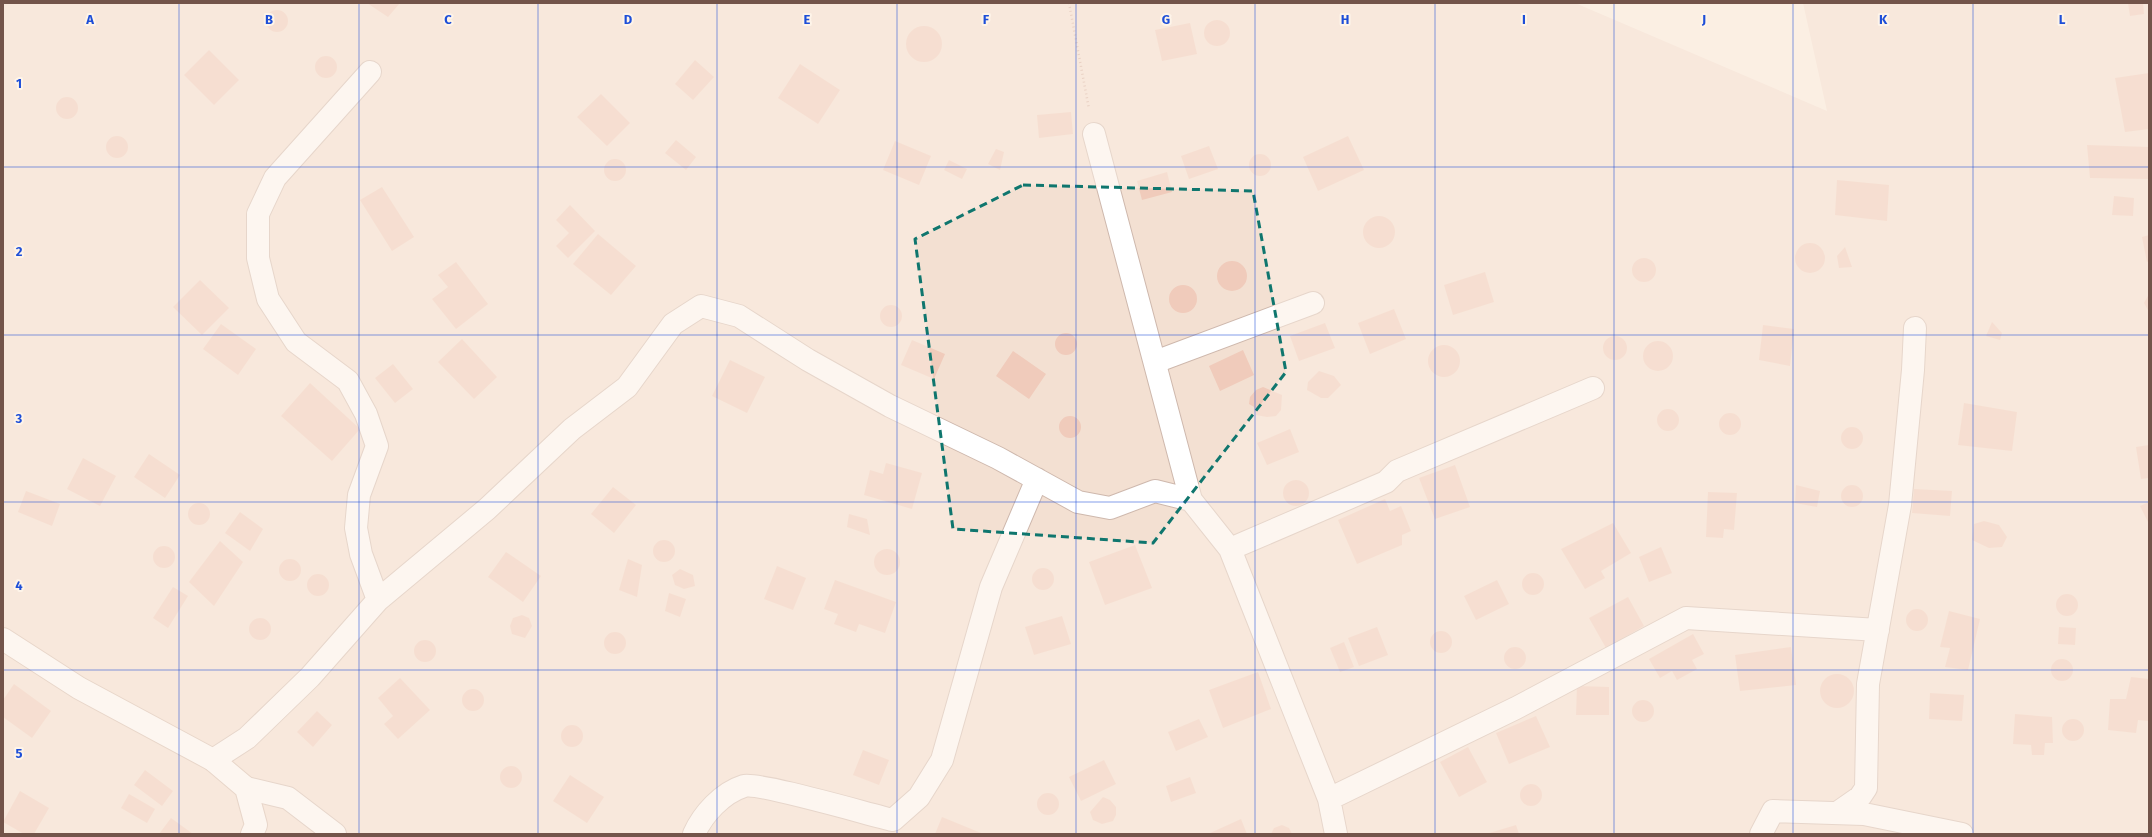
<svg xmlns="http://www.w3.org/2000/svg" width="2152" height="837" font-family="'Fira Sans',sans-serif">
<style>
.residential{fill:#f3e0d2}
.building{fill:#f0cbbb}
.lines{fill:none;stroke-linecap:round;stroke-linejoin:round}
.street-casing{stroke:#ceb8ad;stroke-width:24}
.secondary-casing{stroke:#d1b8aa;stroke-width:24}
.path{stroke:#d5ae9f;stroke-width:2.5;stroke-dasharray:1 3;stroke-linecap:butt}
.street{stroke:#fff;stroke-width:22}
.secondary{stroke:#fff;stroke-width:22}
.marked{fill:none;stroke:#0f766e;stroke-width:3;stroke-dasharray:8 5;stroke-linejoin:round}
.grid{fill:none;stroke:#1d4ed8;stroke-width:1;stroke-opacity:0.55}
.grid-label{font-size:13px;text-anchor:middle;font-weight:bold;fill:#1d4ed8;stroke:#fef4e9;stroke-width:4;stroke-linejoin:round;paint-order:stroke}
</style>
<rect width="100%" height="100%" fill="#fbefe3"/>
<path class="residential" d="M 3,3 L 1575,3 L 1827,111 L 1803,3 L 2149,3 L 2149,834 L 3,834 Z"/>
<path class="building" d="M 367,3 L 400,3 L 388,17 Z
M 2128,3 L 2143,3 L 2144,14 L 2130,16 Z
M266 21a11 11 0 1 1 22 0a11 11 0 1 1-22 0Z
M1204 33a13 13 0 1 1 26 0a13 13 0 1 1-26 0Z
M 1190,23 L 1197,54 L 1162,61 L 1155,30 Z
M906 44a18 18 0 1 1 36 0a18 18 0 1 1-36 0Z
M 209,50 L 239,80 L 214,105 L 184,75 Z
M315 67a11 11 0 1 1 22 0a11 11 0 1 1-22 0Z
M 695,60 L 714,77 L 693,100 L 675,84 Z
M 800,64 L 840,90 L 818,124 L 778,98 Z
M 2149,73 L 2149,129 L 2125,132 L 2115,78 Z
M 601,94 L 630,123 L 607,146 L 577,117 Z
M56 108a11 11 0 1 1 22 0a11 11 0 1 1-22 0Z
M 1071,112 L 1073,134 L 1039,138 L 1037,115 Z
M 1348,136 L 1364,170 L 1318,191 L 1303,157 Z
M106 147a11 11 0 1 1 22 0a11 11 0 1 1-22 0Z
M 676,140 L 696,157 L 686,170 L 665,153 Z
M 895,141 L 931,156 L 919,185 L 883,170 Z
M 2087,145 L 2149,147 L 2148,179 L 2090,178 Z
M 1209,146 L 1218,169 L 1189,179 L 1181,156 Z
M 996,149 L 1004,152 L 1000,170 L 988,164 Z
M1249 165a11 11 0 1 1 22 0a11 11 0 1 1-22 0Z
M604 170a11 11 0 1 1 22 0a11 11 0 1 1-22 0Z
M 949,160 L 967,169 L 962,179 L 944,170 Z
M 1167,172 L 1172,192 L 1142,200 L 1137,181 Z
M 1837,180 L 1889,185 L 1887,221 L 1835,215 Z
M 382,187 L 414,237 L 392,251 L 360,200 Z
M 2114,196 L 2134,198 L 2133,216 L 2112,215 Z
M 570,205 L 595,231 L 568,258 L 556,246 L 569,233 L 556,220 Z
M1363 232a16 16 0 1 1 32 0a16 16 0 1 1-32 0Z
M 598,234 L 636,266 L 611,295 L 573,264 Z
M 2149,235 L 2149,261 L 2147,262 L 2142,237 Z
M1795 258a15 15 0 1 1 30 0a15 15 0 1 1-30 0Z
M 1845,247 L 1852,267 L 1839,268 L 1837,256 Z
M1632 270a12 12 0 1 1 24 0a12 12 0 1 1-24 0Z
M1217 276a15 15 0 1 1 30 0a15 15 0 1 1-30 0Z
M 456,262 L 488,304 L 456,329 L 432,299 L 448,287 L 438,275 Z
M 1485,272 L 1494,302 L 1453,315 L 1444,285 Z
M 200,280 L 229,308 L 202,335 L 173,307 Z
M1169 299a14 14 0 1 1 28 0a14 14 0 1 1-28 0Z
M 2149,294 L 2149,312 L 2144,303 Z
M880 316a11 11 0 1 1 22 0a11 11 0 1 1-22 0Z
M 1394,309 L 1406,339 L 1370,354 L 1358,323 Z
M 1992,322 L 2002,333 L 2000,340 L 1986,336 Z
M 1325,323 L 1335,348 L 1299,361 L 1290,336 Z
M 221,324 L 256,349 L 238,375 L 203,349 Z
M 1763,325 L 1794,329 L 1790,366 L 1759,360 Z
M1055 344a11 11 0 1 1 22 0a11 11 0 1 1-22 0Z
M1603 348a12 12 0 1 1 24 0a12 12 0 1 1-24 0Z
M 462,339 L 497,377 L 474,399 L 438,362 Z
M 912,340 L 945,354 L 934,379 L 901,365 Z
M1643 356a15 15 0 1 1 30 0a15 15 0 1 1-30 0Z
M1428 361a16 16 0 1 1 32 0a16 16 0 1 1-32 0Z
M 1243,350 L 1254,375 L 1220,391 L 1209,366 Z
M 1013,351 L 1046,374 L 1029,399 L 996,376 Z
M 730,360 L 765,377 L 747,413 L 712,396 Z
M 393,364 L 413,389 L 395,403 L 375,378 Z
M 1319,371 L 1334,376 L 1341,385 L 1328,398 L 1321,398 L 1307,390 L 1308,382 Z
M 310,383 L 360,429 L 332,461 L 281,416 Z
M 1263,387 L 1282,395 L 1281,410 L 1276,416 L 1267,417 L 1256,415 L 1254,407 L 1249,404 L 1250,397 L 1256,390 Z
M 1964,403 L 2017,412 L 2012,451 L 1958,445 Z
M1657 420a11 11 0 1 1 22 0a11 11 0 1 1-22 0Z
M1719 424a11 11 0 1 1 22 0a11 11 0 1 1-22 0Z
M1059 427a11 11 0 1 1 22 0a11 11 0 1 1-22 0Z
M1841 438a11 11 0 1 1 22 0a11 11 0 1 1-22 0Z
M 1290,429 L 1299,452 L 1267,465 L 1257,443 Z
M 2149,445 L 2149,478 L 2141,479 L 2136,447 Z
M 149,454 L 180,475 L 165,498 L 134,477 Z
M 83,458 L 116,476 L 100,506 L 67,489 Z
M 886,463 L 922,473 L 912,509 L 864,495 L 870,470 L 883,474 Z
M 1455,465 L 1470,507 L 1435,519 L 1419,478 Z
M1283 493a13 13 0 1 1 26 0a13 13 0 1 1-26 0Z
M 1796,485 L 1820,491 L 1817,507 L 1795,503 Z
M1841 496a11 11 0 1 1 22 0a11 11 0 1 1-22 0Z
M 613,487 L 636,505 L 614,533 L 591,514 Z
M 1914,489 L 1952,491 L 1950,516 L 1912,513 Z
M 26,491 L 60,504 L 52,526 L 18,512 Z
M 1708,492 L 1737,493 L 1734,530 L 1724,529 L 1723,538 L 1706,537 Z
M 1385,499 L 1390,511 L 1401,506 L 1411,531 L 1402,535 L 1402,545 L 1357,564 L 1338,520 Z
M 2149,502 L 2149,524 L 2140,506 Z
M188 514a11 11 0 1 1 22 0a11 11 0 1 1-22 0Z
M 240,512 L 263,529 L 250,551 L 225,533 Z
M 849,514 L 867,519 L 870,535 L 847,527 Z
M 1984,521 L 1999,525 L 2007,537 L 2002,547 L 1989,548 L 1972,540 L 1974,524 Z
M 1613,523 L 1631,553 L 1601,571 L 1605,578 L 1585,589 L 1561,549 Z
M653 551a11 11 0 1 1 22 0a11 11 0 1 1-22 0Z
M 220,541 L 243,562 L 214,606 L 189,582 Z
M 1135,545 L 1152,588 L 1105,605 L 1089,562 Z
M153 557a11 11 0 1 1 22 0a11 11 0 1 1-22 0Z
M 1661,547 L 1672,573 L 1649,582 L 1639,557 Z
M874 562a13 13 0 1 1 26 0a13 13 0 1 1-26 0Z
M 506,552 L 541,576 L 523,602 L 488,577 Z
M 628,559 L 642,565 L 637,597 L 619,590 Z
M279 570a11 11 0 1 1 22 0a11 11 0 1 1-22 0Z
M 777,566 L 806,578 L 793,610 L 764,599 Z
M1032 579a11 11 0 1 1 22 0a11 11 0 1 1-22 0Z
M 680,569 L 693,575 L 695,586 L 684,589 L 675,585 L 672,575 Z
M1522 584a11 11 0 1 1 22 0a11 11 0 1 1-22 0Z
M307 585a11 11 0 1 1 22 0a11 11 0 1 1-22 0Z
M 835,580 L 896,602 L 885,633 L 859,624 L 856,632 L 834,624 L 838,614 L 824,609 Z
M 1497,580 L 1509,604 L 1476,620 L 1464,596 Z
M 173,587 L 188,596 L 168,628 L 153,618 Z
M 669,593 L 686,599 L 680,617 L 665,611 Z
M2056 605a11 11 0 1 1 22 0a11 11 0 1 1-22 0Z
M 1628,597 L 1644,626 L 1606,648 L 1589,618 Z
M1906 620a11 11 0 1 1 22 0a11 11 0 1 1-22 0Z
M 1949,611 L 1980,619 L 1968,670 L 1945,667 L 1950,648 L 1940,647 Z
M 522,615 L 529,618 L 532,626 L 525,638 L 512,634 L 510,626 L 513,618 Z
M 1062,616 L 1071,644 L 1034,655 L 1025,627 Z
M249 629a11 11 0 1 1 22 0a11 11 0 1 1-22 0Z
M 1377,627 L 1388,655 L 1359,666 L 1348,638 Z
M 2059,627 L 2076,628 L 2075,645 L 2058,644 Z
M1430 642a11 11 0 1 1 22 0a11 11 0 1 1-22 0Z
M604 643a11 11 0 1 1 22 0a11 11 0 1 1-22 0Z
M 1693,634 L 1704,654 L 1692,660 L 1697,669 L 1677,680 L 1672,671 L 1660,678 L 1649,659 Z
M414 651a11 11 0 1 1 22 0a11 11 0 1 1-22 0Z
M 1344,642 L 1354,667 L 1340,672 L 1330,648 Z
M 1791,647 L 1796,685 L 1740,691 L 1735,655 Z
M1504 658a11 11 0 1 1 22 0a11 11 0 1 1-22 0Z
M2051 670a11 11 0 1 1 22 0a11 11 0 1 1-22 0Z
M 1258,672 L 1271,709 L 1223,728 L 1209,690 Z
M1820 691a17 17 0 1 1 34 0a17 17 0 1 1-34 0Z
M 2131,677 L 2149,679 L 2149,721 L 2138,720 L 2136,733 L 2108,730 L 2110,699 L 2126,699 Z
M 400,678 L 430,710 L 398,739 L 384,724 L 393,716 L 378,698 Z
M 14,684 L 51,711 L 32,738 L 3,717 L 3,700 Z
M 1577,686 L 1609,687 L 1609,715 L 1576,715 Z
M462 700a11 11 0 1 1 22 0a11 11 0 1 1-22 0Z
M 1930,693 L 1964,695 L 1962,721 L 1929,719 Z
M1632 711a11 11 0 1 1 22 0a11 11 0 1 1-22 0Z
M 317,711 L 332,725 L 313,747 L 297,732 Z
M 2015,714 L 2052,717 L 2053,743 L 2045,743 L 2044,755 L 2032,755 L 2031,745 L 2013,744 Z
M 1536,716 L 1550,747 L 1509,764 L 1496,733 Z
M 1199,719 L 1208,737 L 1176,751 L 1168,732 Z
M2062 730a11 11 0 1 1 22 0a11 11 0 1 1-22 0Z
M561 736a11 11 0 1 1 22 0a11 11 0 1 1-22 0Z
M 1468,747 L 1487,782 L 1459,797 L 1440,762 Z
M 863,750 L 889,760 L 879,785 L 853,775 Z
M 1104,760 L 1116,784 L 1081,801 L 1069,777 Z
M500 777a11 11 0 1 1 22 0a11 11 0 1 1-22 0Z
M 145,770 L 173,791 L 162,806 L 134,785 Z
M 570,775 L 604,797 L 587,823 L 553,801 Z
M 1190,777 L 1196,793 L 1171,802 L 1166,786 Z
M1520 795a11 11 0 1 1 22 0a11 11 0 1 1-22 0Z
M 20,791 L 49,808 L 34,834 L 24,834 L 3,822 Z
M1037 804a11 11 0 1 1 22 0a11 11 0 1 1-22 0Z
M 129,794 L 155,809 L 147,823 L 121,808 Z
M 1103,797 L 1110,800 L 1116,807 L 1116,815 L 1113,821 L 1102,824 L 1093,820 L 1090,812 Z
M 942,817 L 981,833 L 980,834 L 935,834 Z
M 171,818 L 193,834 L 159,834 Z
M 1241,819 L 1247,834 L 1208,834 Z
M 1282,825 L 1289,828 L 1292,834 L 1271,834 L 1274,828 Z
M 1516,825 L 1519,834 L 1486,834 Z"/>
<g class="lines">
<g class="street-casing">
<path id="street" d="M 370,72 L 275,178 L 258,214 L 258,258 L 268,299 L 296,342 L 348,381 L 366,414 L 377,446 L 359,495 L 356,528 L 361,554 L 378,600
M 1094,134 L 1191,500 L 1230,549 L 1329,799 L 1336,834
M 1155,362 L 1313,303
M 1230,549 L 1386,482 L 1397,471 L 1593,388
M 213,760 L 247,738 L 310,677 L 378,600 L 487,509 L 572,429 L 627,387 L 673,324 L 701,306 L 739,316 L 808,360 L 890,406 L 998,458 L 1078,502 L 1110,508 L 1155,491 L 1191,500
M 246,788 L 288,798 L 335,834
M 1329,799 L 1516,708 L 1686,618 L 1878,630
M 1837,813 L 1860,797 L 1866,788 L 1868,684 L 1900,505 L 1913,370 L 1915,328
M 694,834 C 703,814 722,793 744,786 C 758,782 871,815 893,820 L 919,797 L 942,760 L 991,587 L 1037,479
M 1761,834 L 1773,811 L 1864,814 L 1962,834"/>
</g>
<g class="secondary-casing">
<path id="secondary" d="M 3,639 L 79,688 L 213,760 L 246,788 L 256,825 L 252,834"/>
</g>
<path class="path" d="M 1069,3 L 1089,109"/>
<use href="#street" class="street"/>
<use href="#secondary" class="secondary"/>
</g>
<path d="M0 0H2152V837H0ZM 1023,185 L 1253,191 L 1286,372 L 1153,543 L 953,529 L 915,239 Z" fill="#fbefe3" fill-opacity=".55" fill-rule="evenodd"/>
<path class="marked" d="M 1023,185 L 1253,191 L 1286,372 L 1153,543 L 953,529 L 915,239 Z"/>
<path class="grid" d="M 179,3 L 179,834M 359,3 L 359,834M 538,3 L 538,834M 717,3 L 717,834M 897,3 L 897,834M 1076,3 L 1076,834M 1255,3 L 1255,834M 1435,3 L 1435,834M 1614,3 L 1614,834M 1793,3 L 1793,834M 1973,3 L 1973,834M 3,167 L 2149,167M 3,335 L 2149,335M 3,502 L 2149,502M 3,670 L 2149,670"/>
<g class="grid-label">
<text x="90" y="24">A</text>
<text x="269" y="24">B</text>
<text x="448" y="24">C</text>
<text x="628" y="24">D</text>
<text x="807" y="24">E</text>
<text x="986" y="24">F</text>
<text x="1166" y="24">G</text>
<text x="1345" y="24">H</text>
<text x="1524" y="24">I</text>
<text x="1704" y="24">J</text>
<text x="1883" y="24">K</text>
<text x="2062" y="24">L</text>
<text x="19" y="88">1</text>
<text x="19" y="256">2</text>
<text x="19" y="423">3</text>
<text x="19" y="590">4</text>
<text x="19" y="758">5</text>
</g>
<rect width="2152" height="837" fill="none" stroke="#73544a" stroke-width="8"/>
</svg>
